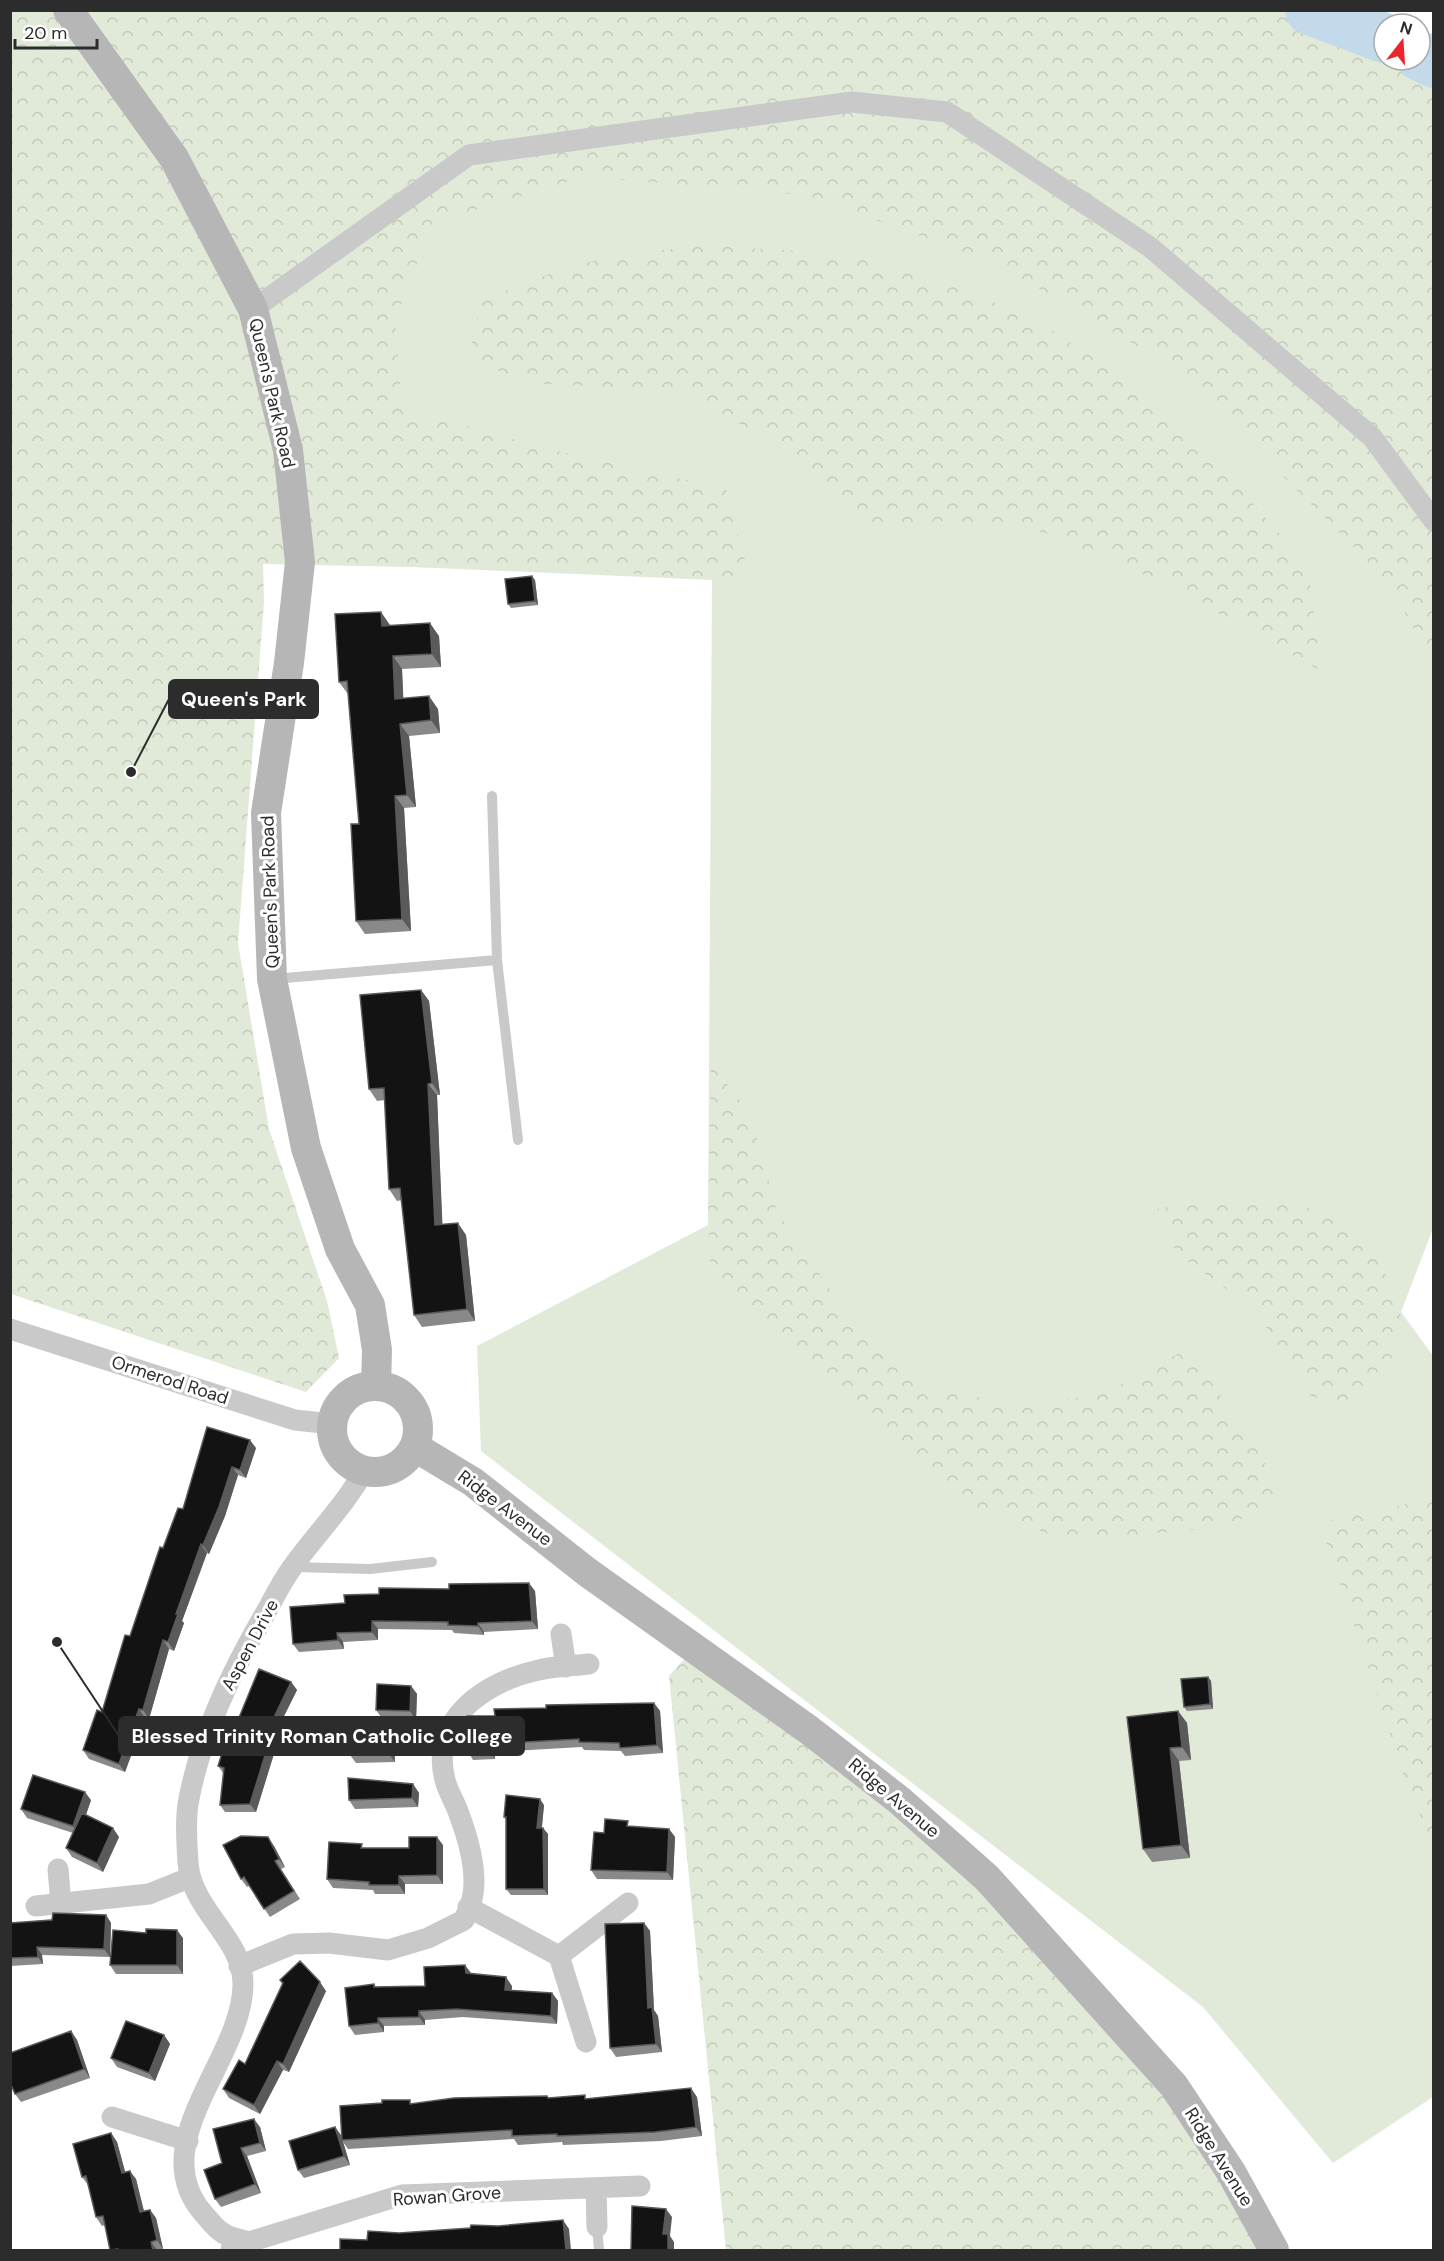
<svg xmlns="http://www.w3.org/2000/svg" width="1444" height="2261" font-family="'DM Sans',sans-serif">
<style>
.green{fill:#e1ead8}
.forest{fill:url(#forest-crowns)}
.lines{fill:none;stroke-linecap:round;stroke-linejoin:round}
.river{stroke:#c3daeb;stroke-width:50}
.lane{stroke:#c9c9c9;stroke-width:10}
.street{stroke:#c9c9c9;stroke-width:21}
.secondary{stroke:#b6b6b6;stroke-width:30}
.wall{fill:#898989}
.shaded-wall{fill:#5a5a5a}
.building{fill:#131313;stroke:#5a5a5a;stroke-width:1.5}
.labels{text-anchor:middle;stroke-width:6;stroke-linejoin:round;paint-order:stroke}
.street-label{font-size:18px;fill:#2c2c2c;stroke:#fff}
.leader{fill:none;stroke:#2c2c2c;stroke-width:2}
.callout-dot{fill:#2c2c2c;stroke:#fff;stroke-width:2}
.callout{fill:#2c2c2c;stroke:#2c2c2c;stroke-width:2}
.callout-label{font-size:20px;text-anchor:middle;font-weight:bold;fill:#fff}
</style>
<defs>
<pattern id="forest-crowns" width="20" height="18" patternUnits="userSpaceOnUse" patternTransform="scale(1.5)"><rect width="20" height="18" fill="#e1ead8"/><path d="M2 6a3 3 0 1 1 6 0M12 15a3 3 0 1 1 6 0" fill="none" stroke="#c1c9ba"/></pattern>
</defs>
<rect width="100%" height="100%" fill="#fff"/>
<path class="green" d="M 909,71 L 1433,528 L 1434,1226 L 1401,1312 L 1434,1357 L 1433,2097 L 1333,2163 L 1203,2007 L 481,1451 L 477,1346 L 708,1225 L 712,580 L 300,562 L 174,158 Z"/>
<path class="forest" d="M 1376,10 L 1392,24 L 1384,24 L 1384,60 L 1420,60 L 1420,46 L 1433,57 L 1433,663 L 1387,581 L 1178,370 L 993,262 L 806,195 L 585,177 L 433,222 L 395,320 L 402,408 L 553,450 L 726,489 L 751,582 L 603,571 L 263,564 L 264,602 L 238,943 L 269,1129 L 327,1301 L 339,1358 L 306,1392 L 11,1294 L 11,11 Z
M 697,245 L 848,254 L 968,290 L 1050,329 L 1146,393 L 1238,487 L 1308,566 L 1321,671 L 1166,584 L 1043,532 L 940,521 L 865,531 L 791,451 L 677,391 L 527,383 L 469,358 L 481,300 L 576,264 Z
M 711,1064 L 750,1113 L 777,1212 L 860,1333 L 916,1382 L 1019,1407 L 1105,1393 L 1189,1348 L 1286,1495 L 1227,1527 L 1067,1541 L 967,1503 L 711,1279 L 708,1225 Z
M 1217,1198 L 1304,1205 L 1371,1240 L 1401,1312 L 1388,1376 L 1347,1407 L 1309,1395 L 1256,1310 L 1177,1254 L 1157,1209 Z
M 1433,1498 L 1434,1498 L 1433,1843 L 1409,1791 L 1320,1523 Z
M 694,1648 L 809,1730 L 1092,1993 L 1274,2250 L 726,2250 L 669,1676 Z"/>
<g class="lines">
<path class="river" d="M 1310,10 L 1384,38
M 1420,56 L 1434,63"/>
<path class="lane" d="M 492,796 L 497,960 L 518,1140
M 273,979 L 497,960
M 293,1567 L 370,1569 L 432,1562
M 597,2227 L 599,2250"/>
<path class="street" d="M 253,309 L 469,155 L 852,102 L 947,112 L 1150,247 L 1372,437 L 1434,521
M 10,1329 L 295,1420 L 332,1424
M 561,1634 L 566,1667
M 58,1869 L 61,1904
M 36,1906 L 149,1894 L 189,1878
M 468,1907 L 559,1956 L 586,2042
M 559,1956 L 628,1903
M 239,1966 L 293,1944 L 329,1943 L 388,1950 L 428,1938 L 464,1920 C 467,1912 472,1903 473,1894 C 477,1868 468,1838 459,1814 C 455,1802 448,1792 445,1780 C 429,1719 486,1681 539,1670 C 555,1666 573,1666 589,1664
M 112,2117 L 188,2141
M 596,2188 L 597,2227
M 234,2238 L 249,2242 L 402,2195 L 640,2186
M 231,2250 L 234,2238 C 219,2234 213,2224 203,2213 C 143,2143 243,2059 243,1984 C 243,1938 192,1911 188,1863 C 187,1844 185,1823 188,1804 C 200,1736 232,1671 266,1612 C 275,1596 283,1579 294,1565 C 317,1533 345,1505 364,1471"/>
<path class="secondary" d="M 68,10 L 174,158 L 253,309 L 288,450 L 300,562 L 289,663 L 266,813 L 272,979 L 306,1148 L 340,1249 L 370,1305 L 377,1350 L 376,1385
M332 1429a43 43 0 1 1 86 0a43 43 0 1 1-86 0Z
M 415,1447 L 473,1482 L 587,1572 L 809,1730 L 899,1800 L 987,1878 L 1174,2086 L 1231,2172 L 1274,2250"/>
</g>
<path class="wall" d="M 535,580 L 538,605 L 511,608 L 508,604 Z
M 390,625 L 439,636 L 441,667 L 402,669 L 403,698 L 438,709 L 440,733 L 409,736 L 416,807 L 404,808 L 411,931 L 365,934 L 356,921 L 359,824 L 348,694 L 339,682 Z
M 421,990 L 429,1001 L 440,1095 L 437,1095 L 442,1224 L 466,1235 L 475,1321 L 422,1327 L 414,1315 L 402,1200 L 397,1201 L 389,1189 L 385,1100 L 377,1101 L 369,1089 Z
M 207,1427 L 256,1448 L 246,1478 L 238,1475 L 225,1516 L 209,1554 L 207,1553 L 182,1621 L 184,1623 L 174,1651 L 169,1649 L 149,1719 L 145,1718 L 125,1772 L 89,1759 L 83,1750 L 102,1712 L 163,1548 L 183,1509 Z
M 535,1591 L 538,1629 L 484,1632 L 484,1635 L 454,1633 L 452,1630 L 378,1629 L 378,1640 L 343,1642 L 344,1649 L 299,1652 L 293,1644 L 290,1607 Z
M 1208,1677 L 1211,1681 L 1213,1709 L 1187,1711 L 1184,1707 Z
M 291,1682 L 297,1690 L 273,1738 L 277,1744 L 256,1812 L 225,1812 L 220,1805 L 224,1774 L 218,1766 L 236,1725 Z
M 411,1686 L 417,1694 L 416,1720 L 389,1719 L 393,1725 L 395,1762 L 356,1763 L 350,1755 L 381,1717 L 376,1710 Z
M 654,1703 L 660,1711 L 663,1753 L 625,1756 L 621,1751 L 584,1750 L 582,1747 L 494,1752 L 495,1759 L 473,1760 L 468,1751 L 495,1716 L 546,1708 Z
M 1178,1711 L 1187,1723 L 1191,1760 L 1179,1761 L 1190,1858 L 1152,1862 L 1143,1849 Z
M 413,1784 L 419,1793 L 418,1807 L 355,1809 L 349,1800 Z
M 91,1800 L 86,1815 L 119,1837 L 103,1872 L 72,1857 L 66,1848 L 73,1833 L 27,1818 L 21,1809 Z
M 544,1805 L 542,1828 L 543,1828 L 548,1834 L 548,1895 L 511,1895 L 506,1889 L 506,1820 L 504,1817 Z
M 632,1827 L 669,1829 L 675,1837 L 673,1880 L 597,1879 L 591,1870 L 604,1833 Z
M 443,1845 L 443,1884 L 405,1884 L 405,1894 L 375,1894 L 373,1890 L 333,1888 L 327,1879 L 364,1848 L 409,1848 Z
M 274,1846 L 285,1867 L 281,1869 L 300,1899 L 270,1917 L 249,1886 L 247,1887 L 241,1879 Z
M 106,1915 L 111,1923 L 110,1957 L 42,1955 L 43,1964 L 10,1966 L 10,1923 Z
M 644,1923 L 650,1931 L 654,2010 L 658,2016 L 662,2052 L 616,2057 L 610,2048 Z
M 146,1933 L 183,1938 L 183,1974 L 116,1974 L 110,1965 Z
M 471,1973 L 512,1986 L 512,1990 L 552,1993 L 558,2001 L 557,2024 L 463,2017 L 425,2020 L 425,2025 L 384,2026 L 384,2032 L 355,2035 L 349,2026 L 374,1984 L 376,1987 L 425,1986 Z
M 280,1980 L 326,1991 L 289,2072 L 283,2070 L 260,2114 L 229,2098 L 223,2089 L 245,2064 L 282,1984 Z
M 71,2031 L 77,2040 L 90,2078 L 21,2102 L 15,2094 Z
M 164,2035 L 170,2044 L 155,2081 L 117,2067 L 111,2058 Z
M 697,2097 L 702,2136 L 661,2141 L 563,2145 L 562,2142 L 518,2145 L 514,2139 L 348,2149 L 343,2142 L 350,2165 L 304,2178 L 298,2170 L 335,2127 L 342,2138 L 413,2104 L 549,2098 L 587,2099 Z
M 260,2127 L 266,2151 L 247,2156 L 261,2193 L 221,2207 L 215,2199 L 222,2163 Z
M 111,2133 L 117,2142 L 125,2172 L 136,2179 L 144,2211 L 150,2210 L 156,2218 L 163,2249 L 157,2250 L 110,2250 L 105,2225 L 102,2226 L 96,2217 L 89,2186 L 82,2177 Z"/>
<path class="shaded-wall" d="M 532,576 L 535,580 L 538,605 L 535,601 Z
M 381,612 L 390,625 L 391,638 L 382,626 Z
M 430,623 L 439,636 L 441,667 L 432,654 Z
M 393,656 L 402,669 L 404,712 L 395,699 Z
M 429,696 L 438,709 L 440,733 L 431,720 Z
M 400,724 L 409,736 L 416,807 L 407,795 Z
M 395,796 L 404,808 L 411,931 L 402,919 Z
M 421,990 L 429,1001 L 440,1095 L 432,1083 Z
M 428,1084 L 437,1095 L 443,1237 L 435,1225 Z
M 458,1223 L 466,1235 L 475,1321 L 467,1309 Z
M 250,1440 L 256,1448 L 246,1478 L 240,1470 Z
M 232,1467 L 238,1475 L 225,1516 L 209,1554 L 203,1545 Z
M 201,1544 L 207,1553 L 182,1621 L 184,1623 L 174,1651 L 168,1642 L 176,1614 Z
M 529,1583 L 535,1591 L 538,1629 L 532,1621 Z
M 372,1621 L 378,1629 L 378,1640 L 372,1632 Z
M 478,1623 L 484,1632 L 484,1635 L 478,1626 Z
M 337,1633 L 343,1642 L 344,1649 L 338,1640 Z
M 163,1640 L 169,1649 L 149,1719 L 143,1710 Z
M 1208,1677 L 1211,1681 L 1213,1709 L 1210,1704 Z
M 291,1682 L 297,1690 L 273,1738 L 277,1744 L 256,1812 L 250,1804 L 266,1734 Z
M 411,1686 L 417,1694 L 416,1720 L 410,1711 Z
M 654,1703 L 660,1711 L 663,1753 L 657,1745 Z
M 139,1709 L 145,1718 L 125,1772 L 119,1764 Z
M 1178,1711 L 1187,1723 L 1191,1760 L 1182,1747 Z
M 387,1717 L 393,1725 L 395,1762 L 389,1754 Z
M 489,1744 L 494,1752 L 495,1759 L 489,1751 Z
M 1170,1748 L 1179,1761 L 1190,1858 L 1181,1845 Z
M 413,1784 L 419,1793 L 418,1807 L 412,1798 Z
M 85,1792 L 91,1800 L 79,1835 L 73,1826 Z
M 540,1799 L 544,1805 L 541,1834 L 537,1828 Z
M 113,1828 L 119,1837 L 103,1872 L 97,1863 Z
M 543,1828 L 548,1834 L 548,1895 L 544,1889 Z
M 669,1829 L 675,1837 L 673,1880 L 667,1872 Z
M 268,1837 L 274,1846 L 285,1867 L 279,1859 Z
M 437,1837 L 443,1845 L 443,1884 L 437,1875 Z
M 399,1876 L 405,1884 L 405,1894 L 399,1885 Z
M 106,1915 L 111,1923 L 110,1957 L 104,1949 Z
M 644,1923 L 650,1931 L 654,2010 L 658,2016 L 662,2052 L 656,2044 L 648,2008 Z
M 177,1930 L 183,1938 L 183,1974 L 177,1965 Z
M 37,1947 L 42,1955 L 43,1964 L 38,1957 Z
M 465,1965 L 471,1973 L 466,1973 Z
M 506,1977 L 512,1986 L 511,1998 L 505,1990 Z
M 320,1982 L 326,1991 L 289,2072 L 283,2064 Z
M 552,1993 L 558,2001 L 557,2024 L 551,2016 Z
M 419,2011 L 425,2020 L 425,2025 L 419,2017 Z
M 378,2018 L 384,2026 L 384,2032 L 378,2023 Z
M 71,2031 L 77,2040 L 90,2078 L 84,2069 Z
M 164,2035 L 170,2044 L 155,2081 L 149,2073 Z
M 277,2061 L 283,2070 L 260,2114 L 254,2105 Z
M 691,2088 L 697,2097 L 702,2136 L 696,2127 Z
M 254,2119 L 260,2127 L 266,2151 L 260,2143 Z
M 335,2127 L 341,2135 L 350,2165 L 344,2156 Z
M 111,2133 L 117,2142 L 128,2182 L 122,2173 Z
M 241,2148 L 247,2156 L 261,2193 L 255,2184 Z
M 130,2171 L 136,2179 L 146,2220 L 140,2212 Z
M 666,2209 L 672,2217 L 670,2236 L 674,2242 L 674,2250 L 668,2250 L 663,2234 Z
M 150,2210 L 156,2218 L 163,2249 L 157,2240 Z
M 563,2220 L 569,2229 L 571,2250 L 566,2250 Z
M 151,2242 L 157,2250 L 153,2250 Z"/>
<path class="building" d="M 532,576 L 535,601 L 508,604 L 505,579 Z
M 381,612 L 382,626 L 430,623 L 432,654 L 393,656 L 395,699 L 429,696 L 431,720 L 400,724 L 407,795 L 395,796 L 402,919 L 356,921 L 351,824 L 359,824 L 347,681 L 339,682 L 335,614 Z
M 421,990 L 432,1083 L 428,1084 L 435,1225 L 458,1223 L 467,1309 L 414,1315 L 400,1188 L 389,1189 L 384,1088 L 369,1089 L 360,995 Z
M 207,1427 L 250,1440 L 240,1470 L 232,1467 L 219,1507 L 203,1545 L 201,1544 L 176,1614 L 178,1614 L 168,1642 L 163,1640 L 143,1710 L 139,1709 L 119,1764 L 83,1750 L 97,1710 L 102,1712 L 125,1635 L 130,1636 L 160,1547 L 163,1548 L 178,1508 L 183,1509 Z
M 529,1583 L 532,1621 L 478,1623 L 478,1626 L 448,1625 L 448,1622 L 372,1621 L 372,1632 L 337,1633 L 338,1640 L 293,1644 L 290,1607 L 345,1603 L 344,1595 L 379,1594 L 379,1588 L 449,1589 L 449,1584 Z
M 259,1669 L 291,1682 L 266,1734 L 271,1736 L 250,1804 L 220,1805 L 224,1768 L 218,1766 L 231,1724 L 236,1725 Z
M 1208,1677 L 1210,1704 L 1184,1707 L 1181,1679 Z
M 377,1684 L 411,1686 L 410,1711 L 376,1710 Z
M 654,1703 L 657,1745 L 620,1748 L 619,1743 L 579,1742 L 579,1739 L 489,1744 L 489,1751 L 468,1751 L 467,1716 L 495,1716 L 494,1709 L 546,1708 L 546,1705 Z
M 1178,1711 L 1182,1747 L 1170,1748 L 1181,1845 L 1143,1849 L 1127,1717 Z
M 387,1717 L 389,1754 L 350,1755 L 348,1718 Z
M 33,1775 L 85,1792 L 73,1826 L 21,1809 Z
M 348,1778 L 413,1784 L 412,1798 L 349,1800 Z
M 506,1795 L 540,1799 L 537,1828 L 543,1828 L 544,1889 L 506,1889 L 506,1817 L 504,1817 Z
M 82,1813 L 113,1828 L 97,1863 L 66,1848 Z
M 605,1819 L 628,1821 L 627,1826 L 669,1829 L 667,1872 L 591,1870 L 594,1832 L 604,1833 Z
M 241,1836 L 268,1837 L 279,1859 L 275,1861 L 294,1891 L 264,1909 L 244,1877 L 241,1879 L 223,1845 Z
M 409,1837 L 437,1837 L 437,1875 L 399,1876 L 399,1885 L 369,1885 L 369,1882 L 327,1879 L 329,1842 L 362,1844 L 361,1848 L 409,1848 Z
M 53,1913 L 106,1915 L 104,1949 L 37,1947 L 38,1957 L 10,1958 L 10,1923 L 52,1920 Z
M 644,1923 L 648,2008 L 652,2007 L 656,2044 L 610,2048 L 605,1924 Z
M 146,1929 L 177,1930 L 177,1965 L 110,1965 L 113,1930 L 146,1933 Z
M 300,1961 L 320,1982 L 283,2064 L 277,2061 L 254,2105 L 223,2089 L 239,2060 L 245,2064 L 283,1983 L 280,1980 Z
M 465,1965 L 466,1973 L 506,1977 L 505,1990 L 552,1993 L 551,2016 L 457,2009 L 419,2011 L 419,2017 L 378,2018 L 378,2023 L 349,2026 L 345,1988 L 374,1984 L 374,1987 L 425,1986 L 424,1967 Z
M 126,2021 L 164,2035 L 149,2073 L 111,2058 Z
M 71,2031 L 84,2069 L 15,2094 L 10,2082 L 10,2053 Z
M 691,2088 L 696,2127 L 655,2132 L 557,2136 L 557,2134 L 512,2136 L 512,2130 L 342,2140 L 340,2106 L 382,2103 L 382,2100 L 410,2100 L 410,2104 L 454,2098 L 547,2096 L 548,2098 L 585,2095 L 585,2099 Z
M 254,2119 L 260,2143 L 241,2148 L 255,2184 L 215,2199 L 204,2170 L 222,2163 L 213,2129 Z
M 335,2127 L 344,2156 L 298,2170 L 289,2141 Z
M 111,2133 L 122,2173 L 130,2171 L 140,2212 L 150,2210 L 157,2240 L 151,2242 L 153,2250 L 119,2250 L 118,2249 L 110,2250 L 103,2216 L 96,2217 L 86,2176 L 82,2177 L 73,2144 Z
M 632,2206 L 666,2209 L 663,2234 L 668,2234 L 668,2250 L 631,2250 Z
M 563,2220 L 566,2250 L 340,2250 L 340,2239 L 367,2240 L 368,2231 L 399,2233 L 470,2228 L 471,2225 L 498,2226 Z"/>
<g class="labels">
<g class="street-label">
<text transform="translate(272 393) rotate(77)" y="6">Queen's Park Road</text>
<text transform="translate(270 892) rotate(-92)" y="6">Queen's Park Road</text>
<text transform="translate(170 1380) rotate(18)" y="6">Ormerod Road</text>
<text transform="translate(505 1508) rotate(37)" y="6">Ridge Avenue</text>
<text transform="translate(250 1645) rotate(-62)" y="6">Aspen Drive</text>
<text transform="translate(894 1798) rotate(40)" y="6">Ridge Avenue</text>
<text transform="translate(1219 2157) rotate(58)" y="6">Ridge Avenue</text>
<text transform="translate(447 2196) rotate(-4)" y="6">Rowan Grove</text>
</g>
</g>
<path class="leader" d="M131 772L169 699M57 1642L119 1736"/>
<g class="callout-dot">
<circle cx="131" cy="772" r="6"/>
<circle cx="57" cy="1642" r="6"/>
</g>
<g class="callout">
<rect x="169" y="680" width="149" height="38" rx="6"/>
<rect x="119" y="1717" width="405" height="38" rx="6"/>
</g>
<g class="callout-label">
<text x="244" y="706">Queen's Park</text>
<text x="322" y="1743">Blessed Trinity Roman Catholic College</text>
</g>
<rect width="1444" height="2261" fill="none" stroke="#2c2c2c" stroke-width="24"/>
<g transform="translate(1402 42) rotate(17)"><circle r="28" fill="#ffffff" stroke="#ababab" stroke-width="1.5"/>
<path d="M0-4.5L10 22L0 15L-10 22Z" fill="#ea262c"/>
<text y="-9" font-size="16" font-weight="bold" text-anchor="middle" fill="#2c2c2c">N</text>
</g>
<path d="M15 39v9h82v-9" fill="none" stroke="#2c2c2c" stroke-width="3"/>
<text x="24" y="39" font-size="18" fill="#2c2c2c" stroke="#ffffff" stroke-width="4.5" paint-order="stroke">20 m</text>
</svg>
